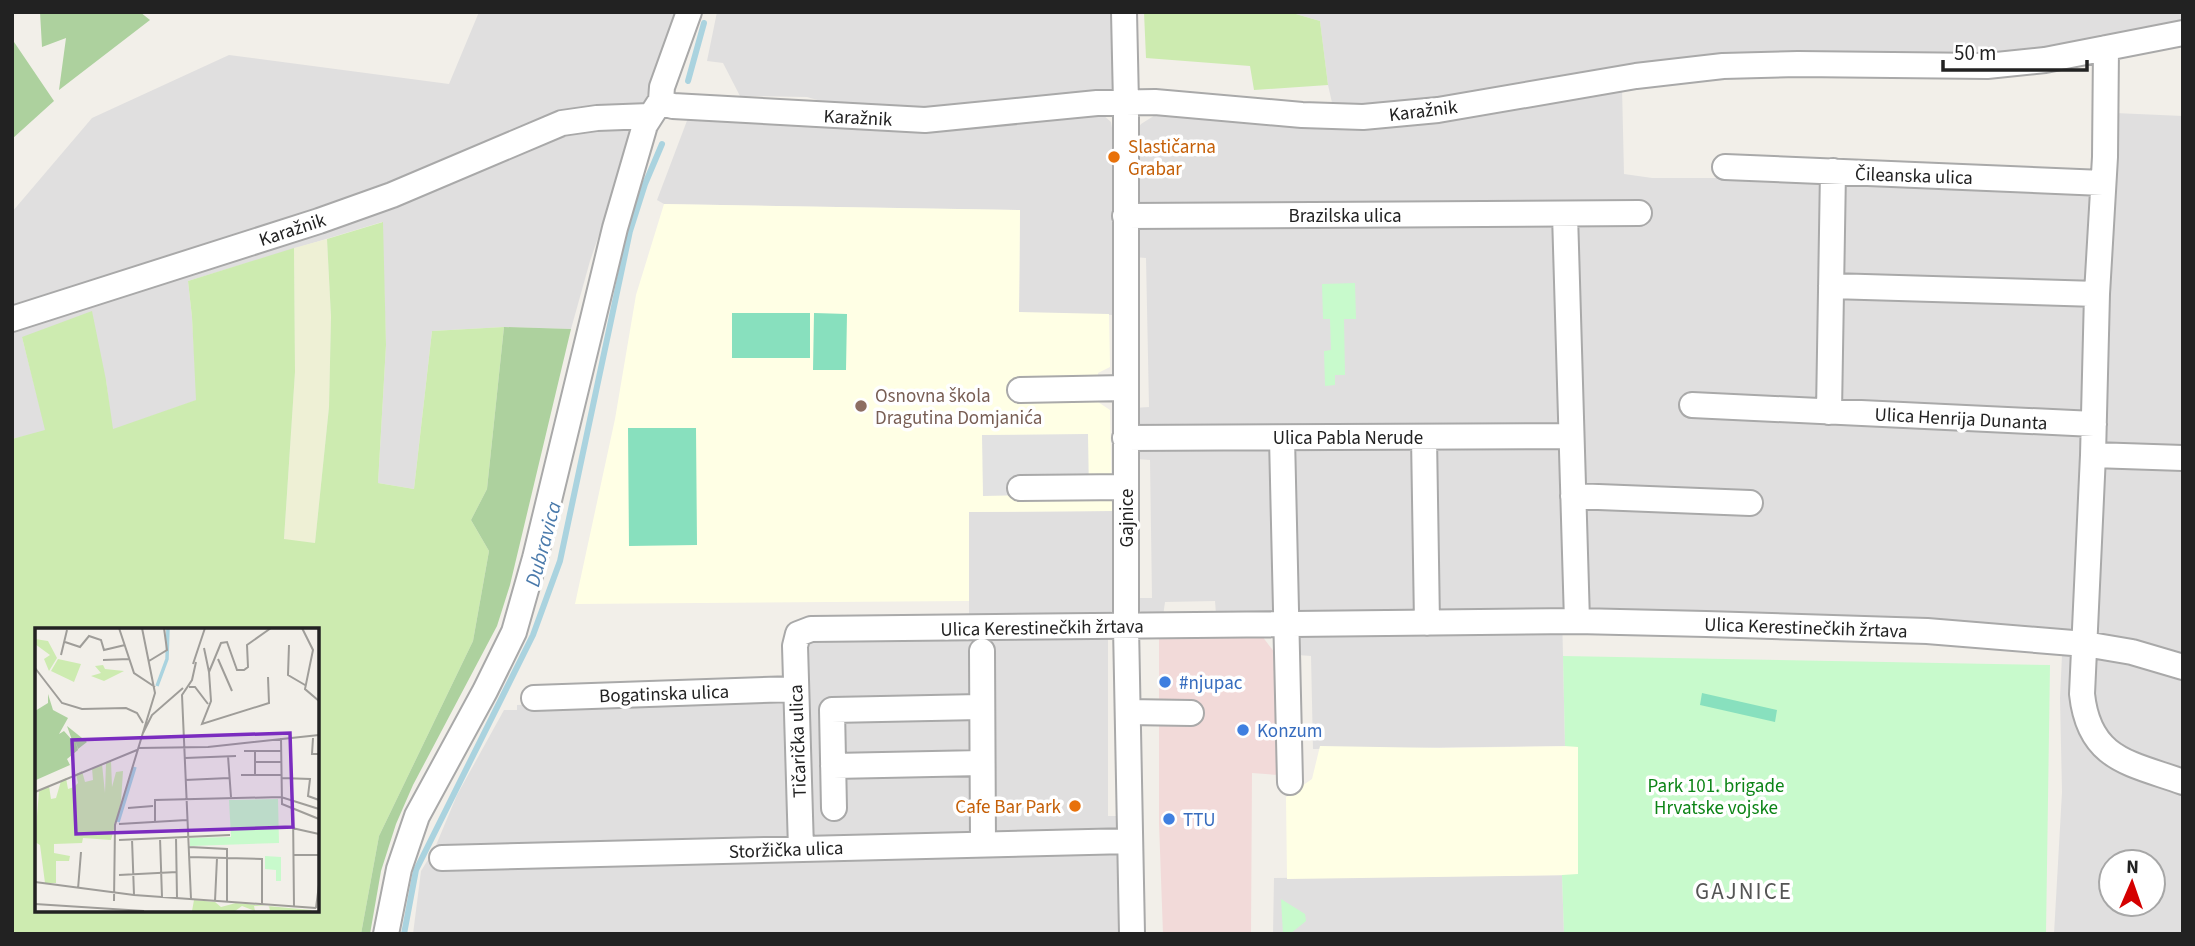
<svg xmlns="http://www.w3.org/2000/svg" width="2195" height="946" font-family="'Source Sans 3',sans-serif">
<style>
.residential{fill:#e0dfdf;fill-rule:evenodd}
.commercial{fill:#f2dad9}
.education{fill:#ffffe5}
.farmland{fill:#eef0d5}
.grass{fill:#cdebb0;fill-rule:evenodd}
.forest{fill:#add19e}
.park{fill:#c8facc}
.pitch{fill:#88e0be}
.parking{fill:#e2e2e2}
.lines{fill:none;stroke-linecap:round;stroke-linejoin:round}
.stream{stroke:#aad3df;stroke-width:6}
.minor-casing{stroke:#a9a9a9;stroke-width:28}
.minor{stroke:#fff;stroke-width:24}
.food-dot{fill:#e8710a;stroke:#fff;stroke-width:2.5}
.education-dot{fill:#8d6e63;stroke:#fff;stroke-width:2.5}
.shop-dot{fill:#3f7fe0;stroke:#fff;stroke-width:2.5}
.labels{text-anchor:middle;stroke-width:7;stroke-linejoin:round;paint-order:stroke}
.street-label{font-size:19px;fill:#222;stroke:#fff}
.food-label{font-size:19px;fill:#c56008;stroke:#fff;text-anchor:start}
.education-label{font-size:19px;fill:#785e54;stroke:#fff;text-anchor:start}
.shop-label{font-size:19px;fill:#366cbe;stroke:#fff;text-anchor:start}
.park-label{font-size:19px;fill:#0c8416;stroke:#fff}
.water-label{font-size:21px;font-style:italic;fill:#4a7aab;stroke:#fff}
.quarter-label{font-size:23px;letter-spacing:2px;fill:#555;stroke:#fff}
.inset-river{fill:none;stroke:#aad3df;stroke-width:3.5}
.inset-road{fill:none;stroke:#9f9d99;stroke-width:2}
.view{fill:#7b2cbf;fill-opacity:0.15;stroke:#7b2cbf;stroke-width:3.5}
.inset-edge{fill:none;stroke:#222;stroke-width:3.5}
</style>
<rect width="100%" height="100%" fill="#f2efe9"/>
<path class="residential" d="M 479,12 L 676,12 L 590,261 L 571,329 L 504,327 L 432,331 L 414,489 L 378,483 L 386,345 L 382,222 L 188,281 L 192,317 L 197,400 L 112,430 L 106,380 L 22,337 L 46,431 L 12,439 L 12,212 L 92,118 L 229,55 L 449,84 Z
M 717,12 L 1114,12 L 1114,88 L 1107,91 L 931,111 L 824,102 L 807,97 L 740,96 L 723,63 L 707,61 Z
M 1289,12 L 2183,12 L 2183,22 L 2027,53 L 1656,62 L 1564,75 L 1442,101 L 1333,107 L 1328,85 L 1320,21 Z
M 1622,87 L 1624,174 L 1652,178 L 1805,178 L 2111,194 L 2115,113 L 2183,116 L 2183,934 L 2054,934 L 2062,792 L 2060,698 L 2063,633 L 1562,612 L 1565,746 L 1313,749 L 1311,656 L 1298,655 L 1296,616 L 1216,614 L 1215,601 L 1165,602 L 1163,616 L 1146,617 L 1141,612 L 1137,606 L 1138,598 L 1152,598 L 1150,460 L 1136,459 L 1134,408 L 1149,407 L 1146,258 L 1133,257 L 1134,135 L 1141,124 L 1160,112 L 1330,127 ZM 2111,862 L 2153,862 L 2153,904 L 2111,904 Z
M 1102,114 L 1111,122 L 1113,134 L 1116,315 L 1019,313 L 1020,210 L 664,204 L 657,200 L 688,118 Z
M 1118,511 L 1117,609 L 1108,613 L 1108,816 L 1121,816 L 1123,934 L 413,934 L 421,871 L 434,850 L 457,795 L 504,710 L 517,710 L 517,705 L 777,698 L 809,641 L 969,633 L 969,512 Z
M 1562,875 L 1564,934 L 1273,934 L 1274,878 Z"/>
<path class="commercial" d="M 1159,636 L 1262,636 L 1278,657 L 1278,775 L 1252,773 L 1251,934 L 1163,934 L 1159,823 Z"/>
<path class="education" d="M 664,204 L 1020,210 L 1019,312 L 1109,314 L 1110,367 L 1098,373 L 1098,402 L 1110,410 L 1112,511 L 969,512 L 969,601 L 575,604 L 615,419 L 636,295 Z
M 1320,746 L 1439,748 L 1578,746 L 1578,875 L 1287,879 L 1286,797 L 1312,779 Z"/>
<path class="farmland" d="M 327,239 L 331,317 L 329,407 L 315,543 L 284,540 L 295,372 L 294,248 Z"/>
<path class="grass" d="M 1144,12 L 1289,12 L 1320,21 L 1328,85 L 1254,90 L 1250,66 L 1146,58 Z
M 383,222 L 386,345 L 378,483 L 414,489 L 432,331 L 504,327 L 487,489 L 471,520 L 489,551 L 473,641 L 379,836 L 361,934 L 12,934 L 12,439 L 45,430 L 22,337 L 92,311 L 106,380 L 113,429 L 196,400 L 192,317 L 188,281 L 294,248 L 295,372 L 284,539 L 315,543 L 329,407 L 331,317 L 327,239 ZM 37,629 L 317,629 L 317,909 L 37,909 Z"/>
<path class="forest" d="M 40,12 L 140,12 L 150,20 L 59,90 L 66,38 L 42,47 Z
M 12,39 L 54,101 L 12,139 Z
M 504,327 L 571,329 L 510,585 L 497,626 L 413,785 L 396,824 L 381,871 L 370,934 L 361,934 L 379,836 L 473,641 L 489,551 L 471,520 L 487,489 Z"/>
<path class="park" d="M 1355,283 L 1356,319 L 1344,319 L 1345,375 L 1335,375 L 1335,385 L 1325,386 L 1324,351 L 1331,350 L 1330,319 L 1323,319 L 1322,284 Z
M 1563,656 L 2050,665 L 2046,934 L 1564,934 L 1562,875 L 1578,874 L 1578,747 L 1565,746 Z
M 1281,899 L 1305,914 L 1306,921 L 1290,934 L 1283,934 Z"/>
<path class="pitch" d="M 732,313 L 810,313 L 810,358 L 732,358 Z
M 814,313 L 847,314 L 846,370 L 813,370 Z
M 628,428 L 696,428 L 697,545 L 629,546 Z
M 1702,693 L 1777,710 L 1775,722 L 1700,705 Z"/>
<path class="parking" d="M 1088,434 L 1089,494 L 983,496 L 982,435 Z"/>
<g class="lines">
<path class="stream" d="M 688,81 L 704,23
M 404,934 L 416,870 L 533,635 L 560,561 L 630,231 L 645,184 L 662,144"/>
<g class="minor-casing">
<path id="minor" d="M 1124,12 L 1126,103 L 1126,627 L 1132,934
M 2106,48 L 2105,157 L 2097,294 L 2093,455 L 2082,694 C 2089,760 2130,763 2183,782
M 661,100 L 665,104 L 673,106 L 925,120 L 1097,103 L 1155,102 L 1302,115 L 1363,117 L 1438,110 L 1636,76 L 1723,66 L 1798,64 L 1987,66 L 2045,60 L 2183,33
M 1725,167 L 2103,183
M 1565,214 L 1577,621
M 1125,216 L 1639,213
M 1831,286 L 2097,294
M 12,319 L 319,221 L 392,195 L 562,123 L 597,118 L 650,116
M 1020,390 L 1125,388
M 1692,405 L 2094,424
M 1829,412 L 1833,171
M 1424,437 L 1427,623
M 1125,438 L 1570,436
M 1282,438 L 1290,782
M 2093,455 L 2183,458
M 1020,488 L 1126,487
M 1573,496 L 1750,503
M 982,651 L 983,843
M 534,698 L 794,689
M 1128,712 L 1191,713
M 833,766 L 982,763
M 834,808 L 832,710 L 980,707
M 801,849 L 795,646 L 798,634 L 811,629 L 1577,621 L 1706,624 L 1927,631 L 2085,644 L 2132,652 L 2183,667
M 442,858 L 1130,841
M 386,934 L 399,869 L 417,816 L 485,691 L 514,632 L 535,558 L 615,228 L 645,125 L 661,100 L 662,87 L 689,12"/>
</g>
<use href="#minor" class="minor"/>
</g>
<g class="food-dot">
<circle cx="1114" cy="157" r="7"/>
<circle cx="1075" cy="806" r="7"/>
</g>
<circle class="education-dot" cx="861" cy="406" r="7"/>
<g class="shop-dot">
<circle cx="1165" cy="682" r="7"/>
<circle cx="1243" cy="730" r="7"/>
<circle cx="1169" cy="819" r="7"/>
</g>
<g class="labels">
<g class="street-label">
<text transform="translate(1423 110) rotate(-7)" y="7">Karažnik</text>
<text transform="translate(858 117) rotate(3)" y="7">Karažnik</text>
<text transform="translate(1914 175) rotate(2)" y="7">Čileanska ulica</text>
<text x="1345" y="222">Brazilska ulica</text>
<text transform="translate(292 229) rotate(-18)" y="7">Karažnik</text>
<text transform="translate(1961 418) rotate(3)" y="7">Ulica Henrija Dunanta</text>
<text x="1348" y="444">Ulica Pabla Nerude</text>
<text transform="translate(1126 518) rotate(-90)" y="7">Gajnice</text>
<text transform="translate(1042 627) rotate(-1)" y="7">Ulica Kerestinečkih žrtava</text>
<text transform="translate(1806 627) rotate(2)" y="7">Ulica Kerestinečkih žrtava</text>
<text transform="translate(664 693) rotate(-2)" y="7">Bogatinska ulica</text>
<text transform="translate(797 741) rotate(-92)" y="7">Tičarička ulica</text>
<text transform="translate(786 849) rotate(-2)" y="7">Storžička ulica</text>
</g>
<g class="food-label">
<text x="1128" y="153">Slastičarna<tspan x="1128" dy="22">Grabar</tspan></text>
<text x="1061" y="813" text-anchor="end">Cafe Bar Park</text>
</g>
<g class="education-label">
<text x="875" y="402">Osnovna škola<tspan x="875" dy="22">Dragutina Domjanića</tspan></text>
</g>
<g class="shop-label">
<text x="1179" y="689">#njupac</text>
<text x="1257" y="737">Konzum</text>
<text x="1183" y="826">TTU</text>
</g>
<g class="park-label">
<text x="1716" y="792">Park 101. brigade<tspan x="1716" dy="22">Hrvatske vojske</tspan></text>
</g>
<g class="water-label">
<text transform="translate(543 544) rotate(-75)" y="7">Dubravica</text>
</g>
<g class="quarter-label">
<text x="1744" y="899">GAJNICE</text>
</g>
</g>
<g transform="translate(35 628)">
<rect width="284" height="284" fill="#f2efe9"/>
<path d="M 0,11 L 13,13 L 22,30 L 14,43 L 9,31 L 15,27 L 0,16 ZM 23,31 L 46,36 L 39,54 L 16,43 ZM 68,37 L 70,41 L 89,43 L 69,53 L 56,48 L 66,45 L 60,38 ZM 76,133 L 77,159 L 81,144 L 88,143 L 86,174 L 76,212 L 48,210 L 47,215 L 19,216 L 19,225 L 35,228 L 34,233 L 21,233 L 21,255 L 10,255 L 5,217 L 0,214 L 4,163 L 14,158 L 16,171 L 21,170 L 26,153 L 31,150 L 33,161 L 39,159 L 43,155 L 41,146 L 47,143 L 50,154 L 58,152 L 57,140 L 67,136 L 70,165 L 71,135 ZM 159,272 L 180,274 L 186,279 L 201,275 L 276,282 L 277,283 L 235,283 L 234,278 L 219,278 L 220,283 L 207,278 L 200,283 L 157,283 Z" fill="#cdebb0"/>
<path d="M 13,66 L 18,82 L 33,90 L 24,106 L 29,103 L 37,112 L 32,98 L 52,114 L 43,121 L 40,112 L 43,122 L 32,131 L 35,137 L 1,152 L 0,83 L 13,75 Z" fill="#add19e"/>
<path d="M 243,171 L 244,215 L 155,218 L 155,210 L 196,209 L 194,172 ZM 230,228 L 246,229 L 246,253 L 241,253 L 241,242 L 230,241 Z" fill="#c8facc"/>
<path class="inset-river" d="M 122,58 L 132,31 L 133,0M 83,194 L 100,139"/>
<path class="inset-road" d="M 84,0 L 99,45 L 120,59M 267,0 L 278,22 L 270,61 L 284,73M 30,14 L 45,19 L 54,8 L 66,12 L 69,22 L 90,17M 254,17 L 253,47 L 270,57M 169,20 L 174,44M 26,27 L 32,2M 183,31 L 197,63M 68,32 L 94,31M 114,33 L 132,22 L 129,0M 158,36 L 170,0M 0,40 L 27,75 L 47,81 L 91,80 L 102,85 L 108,95M 233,49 L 234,75 L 167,96 L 176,73 L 174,44 L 186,15 L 192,14 L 202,42 L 209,42 L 213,39 L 212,17 L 236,0M 154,59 L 160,59 L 173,76M 108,105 L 117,87 L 148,60M 246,110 L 247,176 L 284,191M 278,110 L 277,126 L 284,126M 103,120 L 173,119 L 284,107M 209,123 L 246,123M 220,123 L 220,147M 193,128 L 196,169M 150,130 L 201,128M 220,134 L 246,134M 206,147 L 246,147M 246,150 L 275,151 L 273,168 L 284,172M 150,152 L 194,150M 0,164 L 102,122M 93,180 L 118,178M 258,183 L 259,279M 120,194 L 120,172 L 246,169 L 284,181M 84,196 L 152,192M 257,200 L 284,206M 141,209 L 142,270M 125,210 L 127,269M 97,211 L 99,267M 84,212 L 195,207M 154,219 L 192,221 L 192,274M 258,227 L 284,227M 154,229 L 227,231 L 227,276M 84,247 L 142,244M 0,254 L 99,267 L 281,280M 43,261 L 46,224M 156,271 L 147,67 L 157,52 L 161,34M 79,273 L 80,197 L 120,65 L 107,0M 180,273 L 182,230M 0,276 L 109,283M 281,280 L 284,257"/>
<path class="view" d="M 255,105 L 258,199 L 41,206 L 37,112 Z"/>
<rect width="284" height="284" class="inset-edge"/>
</g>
<rect width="2195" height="946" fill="none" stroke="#222222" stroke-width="28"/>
<g transform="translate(2132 883) rotate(2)"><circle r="33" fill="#ffffff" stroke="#a7a7a7" stroke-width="2"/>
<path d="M0-5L12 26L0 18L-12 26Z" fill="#d40000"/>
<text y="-10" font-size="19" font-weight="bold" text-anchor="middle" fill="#222222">N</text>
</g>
<path d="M1943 60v10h144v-10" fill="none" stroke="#222222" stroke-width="3.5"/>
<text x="1954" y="60" font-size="21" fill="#222222" stroke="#ffffff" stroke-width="5" paint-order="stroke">50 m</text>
</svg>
